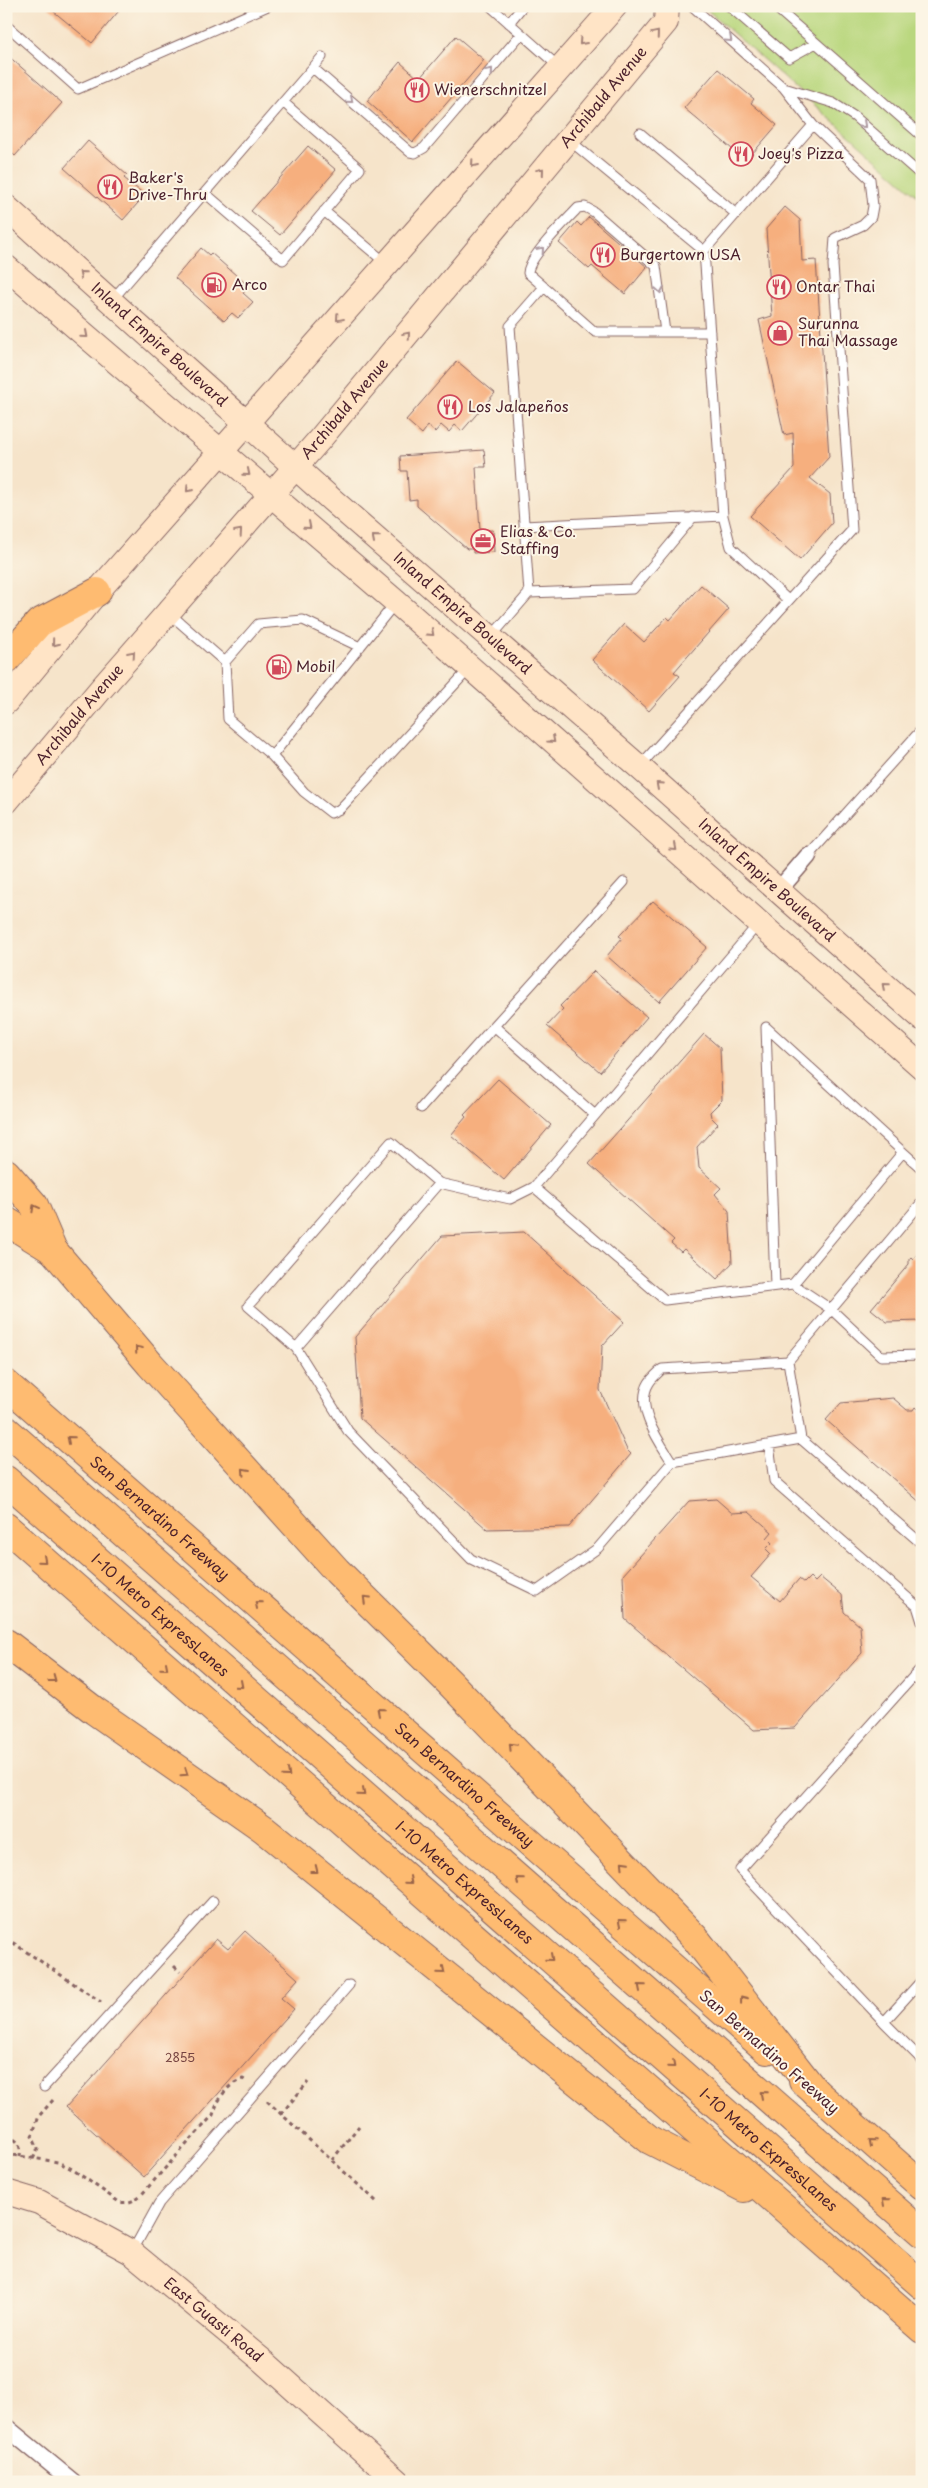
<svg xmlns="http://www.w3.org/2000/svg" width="928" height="2488" font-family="'Playpen Sans',sans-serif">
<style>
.green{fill:#b9d77e;stroke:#827b54}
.building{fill:#f6af7e}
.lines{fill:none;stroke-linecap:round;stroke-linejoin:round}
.service-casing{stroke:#866463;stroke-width:11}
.minor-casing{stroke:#866463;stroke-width:19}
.secondary-casing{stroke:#866463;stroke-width:26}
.motorway-casing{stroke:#866463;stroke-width:30}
.path{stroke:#866463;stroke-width:3;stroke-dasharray:4 4;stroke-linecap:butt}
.service{stroke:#fff;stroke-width:9}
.minor{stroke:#fff;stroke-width:16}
.secondary{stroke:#ffe4c6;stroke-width:24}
.motorway{stroke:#febb71;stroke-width:28}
.oneway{stroke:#a48278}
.oneway2{stroke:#ae9aa0}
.oneway3{stroke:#9b654a}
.labels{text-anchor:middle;stroke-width:4;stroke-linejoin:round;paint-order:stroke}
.number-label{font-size:12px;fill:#754340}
.poi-label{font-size:15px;fill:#4a1f2b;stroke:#fcf5e5;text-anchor:start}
.street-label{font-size:15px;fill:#4a1f2b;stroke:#fcf5e5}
</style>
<rect width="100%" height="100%" fill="#fcf5e5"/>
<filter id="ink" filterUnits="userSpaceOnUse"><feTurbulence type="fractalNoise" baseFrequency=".02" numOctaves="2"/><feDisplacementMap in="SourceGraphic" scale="10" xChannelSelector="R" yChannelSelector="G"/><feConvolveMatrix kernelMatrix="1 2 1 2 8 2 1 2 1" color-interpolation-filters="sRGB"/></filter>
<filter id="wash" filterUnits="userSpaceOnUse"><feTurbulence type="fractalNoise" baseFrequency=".0096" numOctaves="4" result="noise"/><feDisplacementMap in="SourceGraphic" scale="20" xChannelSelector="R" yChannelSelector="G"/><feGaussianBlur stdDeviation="1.12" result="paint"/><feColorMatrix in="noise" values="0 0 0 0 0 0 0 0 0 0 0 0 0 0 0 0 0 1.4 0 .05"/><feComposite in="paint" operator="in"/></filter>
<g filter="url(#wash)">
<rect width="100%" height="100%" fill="#f6e4ca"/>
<path class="green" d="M 706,6 L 922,6 L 922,200 L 705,8 Z"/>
<g id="blocks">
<path class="building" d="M 47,6 L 123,6 L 92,43 Z
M 456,36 L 484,60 L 413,142 L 367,101 L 400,62 L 419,79 Z
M 6,54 L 62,103 L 15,156 L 6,148 Z
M 718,69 L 754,99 L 751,103 L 777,125 L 746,161 L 684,108 Z
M 88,141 L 127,175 L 124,178 L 145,195 L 123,220 L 64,168 Z
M 308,146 L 336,170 L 280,235 L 251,211 Z
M 785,207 L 800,220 L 802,261 L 816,260 L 829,457 L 810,478 L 830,494 L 832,523 L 800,560 L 750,516 L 794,468 L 793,433 L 784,435 L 759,320 L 772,316 L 766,229 Z
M 589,217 L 647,267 L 625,294 L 592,266 L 589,269 L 559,243 L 577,222 L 581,226 Z
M 201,248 L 209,255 L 211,253 L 246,284 L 245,286 L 247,288 L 243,293 L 253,302 L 238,318 L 232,313 L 224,321 L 175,278 Z
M 457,361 L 495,393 L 462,431 L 455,425 L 449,432 L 441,425 L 435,432 L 428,426 L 422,434 L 406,420 Z
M 484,450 L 486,467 L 476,467 L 480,531 L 493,530 L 494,552 L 473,553 L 473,549 L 467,549 L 417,506 L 417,499 L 409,500 L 407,471 L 401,471 L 400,456 Z
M 701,585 L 729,609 L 674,672 L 680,676 L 649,711 L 592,660 L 624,624 L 644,642 L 667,617 L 670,620 Z
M 653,901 L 707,947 L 659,1002 L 607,956 L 622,938 L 619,936 Z
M 594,971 L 647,1017 L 600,1072 L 547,1026 L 563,1009 L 560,1006 Z
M 704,1034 L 720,1048 L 722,1100 L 710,1112 L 711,1117 L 718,1124 L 697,1147 L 699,1168 L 721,1188 L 715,1194 L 729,1211 L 732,1263 L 717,1279 L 684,1249 L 681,1252 L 671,1243 L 674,1240 L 589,1164 Z
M 498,1079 L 551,1125 L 504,1180 L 451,1135 L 466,1117 L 464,1115 Z
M 524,1232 L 624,1322 L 602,1346 L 600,1390 L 627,1450 L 631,1454 L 569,1527 L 487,1529 L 360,1418 L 355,1337 L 442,1236 Z
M 922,1249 L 922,1321 L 887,1322 L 871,1309 L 909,1264 L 909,1259 L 911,1257 L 913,1259 Z
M 893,1398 L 907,1410 L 913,1410 L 915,1407 L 922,1413 L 922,1504 L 826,1420 L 841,1403 Z
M 716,1499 L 732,1513 L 749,1512 L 772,1532 L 767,1538 L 772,1543 L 766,1549 L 771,1554 L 751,1577 L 780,1601 L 799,1579 L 804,1583 L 810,1577 L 815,1582 L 820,1577 L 842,1595 L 844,1612 L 860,1626 L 862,1653 L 795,1728 L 754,1730 L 625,1619 L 623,1575 L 689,1501 Z
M 245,1931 L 298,1979 L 281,1998 L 294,2009 L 144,2177 L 66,2107 L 216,1939 L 228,1949 Z"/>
</g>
</g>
<g filter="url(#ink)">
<use href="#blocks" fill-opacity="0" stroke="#866463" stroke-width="1"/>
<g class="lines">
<g class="service-casing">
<path id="service" d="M 490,6 L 559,67
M 692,6 L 784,88 L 833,103 L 855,117 L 922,176
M 729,6 L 789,58 L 816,43
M 774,6 L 922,136
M 509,23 L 523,6
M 6,25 L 78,89 L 268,6
M 313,68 L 410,152 L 415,153 L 424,148 L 521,34
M 640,133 L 736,214
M 569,140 L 704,251
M 205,193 L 283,260 L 360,169 L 283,102
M 324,211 L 387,264
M 544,287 L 528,273 C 528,257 566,221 578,208 L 585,207 L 594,212 L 656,266 L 665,332
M 112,300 L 322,57
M 524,526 L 723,516
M 529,593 L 633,589 L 693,517
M 787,599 L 731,547 L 723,516 L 704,251 L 813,125
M 169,613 L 225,662 L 228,719 L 272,756 L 396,602
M 491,637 L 529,593 L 510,326 L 544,287 L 595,332 L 710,332
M 225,662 L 258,624 L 303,620 L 360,647
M 272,756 L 304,792 L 331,813 L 340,809 L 470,668
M 639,767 L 852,530 L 833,265 L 835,238 L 863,225 L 871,217 L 873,206 L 870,179 L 813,125 L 784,88
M 808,856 L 922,729
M 421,1108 L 494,1026
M 595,1115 L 494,1026 L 624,882
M 391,1142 L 439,1183 L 296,1348 L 248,1306 Z
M 903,1152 L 922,1169
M 439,1183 L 510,1199 L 534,1187 L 665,1300 L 793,1284 L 903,1152 L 766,1027 L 775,1286
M 534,1187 L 759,923
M 793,1284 L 832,1310 L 881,1356 L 922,1355
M 296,1348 L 348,1431 L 471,1559 L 537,1591 L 598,1548 L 672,1462 L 801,1439
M 788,1361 L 801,1439 L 922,1544
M 769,1445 L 774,1481 L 917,1606 L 922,1622
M 672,1462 C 660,1443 634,1407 649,1383 C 652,1378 658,1373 662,1369 L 788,1361 L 922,1202
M 922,1667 L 740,1870 L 884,2022 L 922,1980
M 914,1677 L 922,1684
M 884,2022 L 922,2060
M 44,2087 L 213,1901
M 132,2252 L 159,2203 L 349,1985"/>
</g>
<g class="minor-casing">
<path id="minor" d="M 778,891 L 808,856
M 6,2427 L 73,2482"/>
</g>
<g class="secondary-casing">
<g id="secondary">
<path id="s1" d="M 6,207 L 332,500 L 639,767 L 922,1018"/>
<path d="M 6,267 L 396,602 L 922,1067"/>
<path d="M 6,702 L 97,592 L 615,6"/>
<path id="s2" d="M 6,802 L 100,690 L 320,439 L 666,22 L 667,6"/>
<path id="s3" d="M 6,2192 L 39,2202 L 131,2252 L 264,2362 L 398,2482"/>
</g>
</g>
<g class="motorway-casing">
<g id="motorway">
<path d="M 6,660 L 39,623 L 97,592"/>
<path d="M 6,1173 L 34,1205 L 53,1250 L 150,1364 L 337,1571 L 450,1683 L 695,1938 L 816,2093"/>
<path d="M 6,1221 L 53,1250"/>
<path id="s4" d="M 6,1384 L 767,2050"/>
<path d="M 6,1430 L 922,2233"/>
<path id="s5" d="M 6,1480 L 922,2285"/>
<path d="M 6,1527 L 922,2329"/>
<path d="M 6,1643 L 95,1711 L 264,1829 L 650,2140 L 744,2188"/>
<path d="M 803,2081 L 922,2186"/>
</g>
</g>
<path class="path" d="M 6,1938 L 101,2002
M 174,1966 L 180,1972
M 267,2101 L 377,2202
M 281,2114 L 308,2082
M 6,2138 C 19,2138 21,2146 20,2157
M 6,2154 L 58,2162 L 72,2169 L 119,2202 C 129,2204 134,2201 142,2194 L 213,2115 C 218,2099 227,2084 243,2079 L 246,2081
M 33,2159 L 38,2149 L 32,2136 L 39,2116 L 53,2100
M 332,2160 L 359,2126"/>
<use href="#service" class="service"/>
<use href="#minor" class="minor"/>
<use href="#secondary" class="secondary"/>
<use href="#motorway" class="motorway"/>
</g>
<defs><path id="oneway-chevron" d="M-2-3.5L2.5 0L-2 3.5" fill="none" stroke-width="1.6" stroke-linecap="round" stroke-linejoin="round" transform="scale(1.25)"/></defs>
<g class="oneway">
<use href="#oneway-chevron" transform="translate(656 34) rotate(-50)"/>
<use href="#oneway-chevron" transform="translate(582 42) rotate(132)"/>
<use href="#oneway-chevron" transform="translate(474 164) rotate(131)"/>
<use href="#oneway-chevron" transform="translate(541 171) rotate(-50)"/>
<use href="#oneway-chevron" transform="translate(82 274) rotate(-139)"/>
<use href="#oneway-chevron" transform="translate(339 318) rotate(131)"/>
<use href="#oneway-chevron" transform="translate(85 335) rotate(41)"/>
<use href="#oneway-chevron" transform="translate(407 335) rotate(-50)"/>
<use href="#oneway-chevron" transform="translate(247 473) rotate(40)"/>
<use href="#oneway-chevron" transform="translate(189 489) rotate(132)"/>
<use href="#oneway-chevron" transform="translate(308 526) rotate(41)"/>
<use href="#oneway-chevron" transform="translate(239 532) rotate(-49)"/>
<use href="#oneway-chevron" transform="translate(375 538) rotate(-139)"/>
<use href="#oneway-chevron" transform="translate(431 633) rotate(42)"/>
<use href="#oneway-chevron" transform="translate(55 643) rotate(129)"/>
<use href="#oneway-chevron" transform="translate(132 654) rotate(-49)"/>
<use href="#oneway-chevron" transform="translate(552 740) rotate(42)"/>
<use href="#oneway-chevron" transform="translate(659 785) rotate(-138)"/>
<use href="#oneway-chevron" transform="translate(674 848) rotate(42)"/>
<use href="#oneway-chevron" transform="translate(885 986) rotate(-139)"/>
</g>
<g class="oneway2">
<use href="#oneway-chevron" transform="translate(729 39) rotate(42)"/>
<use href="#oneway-chevron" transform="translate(490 71) rotate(-50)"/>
<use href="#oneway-chevron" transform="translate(350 100) rotate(41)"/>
<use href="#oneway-chevron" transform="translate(863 125) rotate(42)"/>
<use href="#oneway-chevron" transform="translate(541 250) rotate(-49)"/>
<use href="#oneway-chevron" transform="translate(660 290) rotate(81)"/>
</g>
<g class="oneway3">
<use href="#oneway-chevron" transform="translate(35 1208) rotate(-119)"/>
<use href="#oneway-chevron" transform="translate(138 1349) rotate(-130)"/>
<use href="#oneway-chevron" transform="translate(70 1439) rotate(-139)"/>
<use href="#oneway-chevron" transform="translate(245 1471) rotate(-132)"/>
<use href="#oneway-chevron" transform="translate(43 1560) rotate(41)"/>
<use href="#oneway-chevron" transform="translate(366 1599) rotate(-136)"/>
<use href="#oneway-chevron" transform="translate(258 1604) rotate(-139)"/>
<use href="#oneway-chevron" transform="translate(165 1667) rotate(41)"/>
<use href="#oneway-chevron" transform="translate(53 1679) rotate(37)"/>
<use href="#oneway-chevron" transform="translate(240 1685) rotate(41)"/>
<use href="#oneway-chevron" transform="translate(380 1711) rotate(-139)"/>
<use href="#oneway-chevron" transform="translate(512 1746) rotate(-134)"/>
<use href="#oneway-chevron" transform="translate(185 1773) rotate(34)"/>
<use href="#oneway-chevron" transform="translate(287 1774) rotate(41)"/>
<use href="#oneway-chevron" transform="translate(362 1793) rotate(41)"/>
<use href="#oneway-chevron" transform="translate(624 1864) rotate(-134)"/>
<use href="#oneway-chevron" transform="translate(315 1870) rotate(38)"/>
<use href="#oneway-chevron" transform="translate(519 1880) rotate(-139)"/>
<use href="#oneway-chevron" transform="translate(409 1881) rotate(41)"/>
<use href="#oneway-chevron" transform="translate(621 1922) rotate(-139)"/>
<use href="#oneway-chevron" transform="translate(550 1958) rotate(41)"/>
<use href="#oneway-chevron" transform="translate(442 1971) rotate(40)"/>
<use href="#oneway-chevron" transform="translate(641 1987) rotate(-139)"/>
<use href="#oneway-chevron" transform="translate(743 1999) rotate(-128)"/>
<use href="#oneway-chevron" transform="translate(672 2065) rotate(41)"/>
<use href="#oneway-chevron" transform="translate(763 2094) rotate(-139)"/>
<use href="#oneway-chevron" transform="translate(872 2142) rotate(-139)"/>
<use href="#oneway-chevron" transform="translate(885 2201) rotate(-139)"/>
</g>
</g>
<defs>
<g id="restaurant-ring" transform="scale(1.25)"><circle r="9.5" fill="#fcf5e5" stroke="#d1495b" stroke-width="1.5"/><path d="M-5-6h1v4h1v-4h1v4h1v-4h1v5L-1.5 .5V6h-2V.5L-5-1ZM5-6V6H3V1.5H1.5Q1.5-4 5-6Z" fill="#d1495b"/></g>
<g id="fuel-ring" transform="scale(1.25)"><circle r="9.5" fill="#fcf5e5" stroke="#d1495b" stroke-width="1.5"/><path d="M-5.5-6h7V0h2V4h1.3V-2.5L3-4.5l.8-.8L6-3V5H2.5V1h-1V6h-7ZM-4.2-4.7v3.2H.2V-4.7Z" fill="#d1495b"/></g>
<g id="shop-ring" transform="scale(1.25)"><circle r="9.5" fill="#fcf5e5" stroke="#d1495b" stroke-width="1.5"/><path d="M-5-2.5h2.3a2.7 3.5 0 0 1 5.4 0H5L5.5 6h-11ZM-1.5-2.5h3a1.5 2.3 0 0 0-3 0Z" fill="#d1495b"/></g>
<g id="office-ring" transform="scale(1.25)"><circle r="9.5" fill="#fcf5e5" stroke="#d1495b" stroke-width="1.5"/><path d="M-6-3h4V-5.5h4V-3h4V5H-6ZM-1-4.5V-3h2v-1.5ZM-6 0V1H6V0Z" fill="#d1495b"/></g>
</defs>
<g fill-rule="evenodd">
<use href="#restaurant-ring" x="417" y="90"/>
<use href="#restaurant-ring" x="741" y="154"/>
<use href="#restaurant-ring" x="110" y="187"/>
<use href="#restaurant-ring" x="603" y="255"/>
<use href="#fuel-ring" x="214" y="285"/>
<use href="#restaurant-ring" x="779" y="287"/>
<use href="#shop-ring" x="780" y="333"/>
<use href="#restaurant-ring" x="450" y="407"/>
<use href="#office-ring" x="483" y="541"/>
<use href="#fuel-ring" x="279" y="667"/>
</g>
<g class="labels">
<g class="number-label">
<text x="180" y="2062">2855</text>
</g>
<g class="poi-label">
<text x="434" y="95">Wienerschnitzel</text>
<text x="758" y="159">Joey's Pizza</text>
<text x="128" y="183">Baker's<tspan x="128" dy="17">Drive-Thru</tspan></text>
<text x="620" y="260">Burgertown USA</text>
<text x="232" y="290">Arco</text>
<text x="796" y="292">Ontar Thai</text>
<text x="798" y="329">Surunna<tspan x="798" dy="17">Thai Massage</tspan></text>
<text x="468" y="412">Los Jalapeños</text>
<text x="500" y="537">Elias &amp; Co.<tspan x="500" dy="17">Staffing</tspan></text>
<text x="296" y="672">Mobil</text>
</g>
<g class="street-label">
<text dy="5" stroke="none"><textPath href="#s2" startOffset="924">Archibald Avenue</textPath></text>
<text dy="5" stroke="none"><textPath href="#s1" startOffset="206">Inland Empire Boulevard</textPath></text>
<text dy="5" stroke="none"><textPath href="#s2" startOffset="519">Archibald Avenue</textPath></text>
<text dy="5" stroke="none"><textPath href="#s1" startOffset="611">Inland Empire Boulevard</textPath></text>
<text dy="5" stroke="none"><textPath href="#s2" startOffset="114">Archibald Avenue</textPath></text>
<text dy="5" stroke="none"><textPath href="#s1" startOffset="1016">Inland Empire Boulevard</textPath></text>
<text dy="5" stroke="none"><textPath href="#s4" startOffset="204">San Bernardino Freeway</textPath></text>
<text dy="5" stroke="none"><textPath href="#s5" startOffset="205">I-10 Metro ExpressLanes</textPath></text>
<text dy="5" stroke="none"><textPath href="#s4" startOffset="609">San Bernardino Freeway</textPath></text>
<text dy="5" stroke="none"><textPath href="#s5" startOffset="610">I-10 Metro ExpressLanes</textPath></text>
<text transform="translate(769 2052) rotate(41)" y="5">San Bernardino Freeway</text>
<text dy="5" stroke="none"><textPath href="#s5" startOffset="1015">I-10 Metro ExpressLanes</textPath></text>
<text dy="5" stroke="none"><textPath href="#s3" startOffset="246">East Guasti Road</textPath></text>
</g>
</g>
<rect width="928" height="2488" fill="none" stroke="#fcf5e5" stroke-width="25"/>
</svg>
